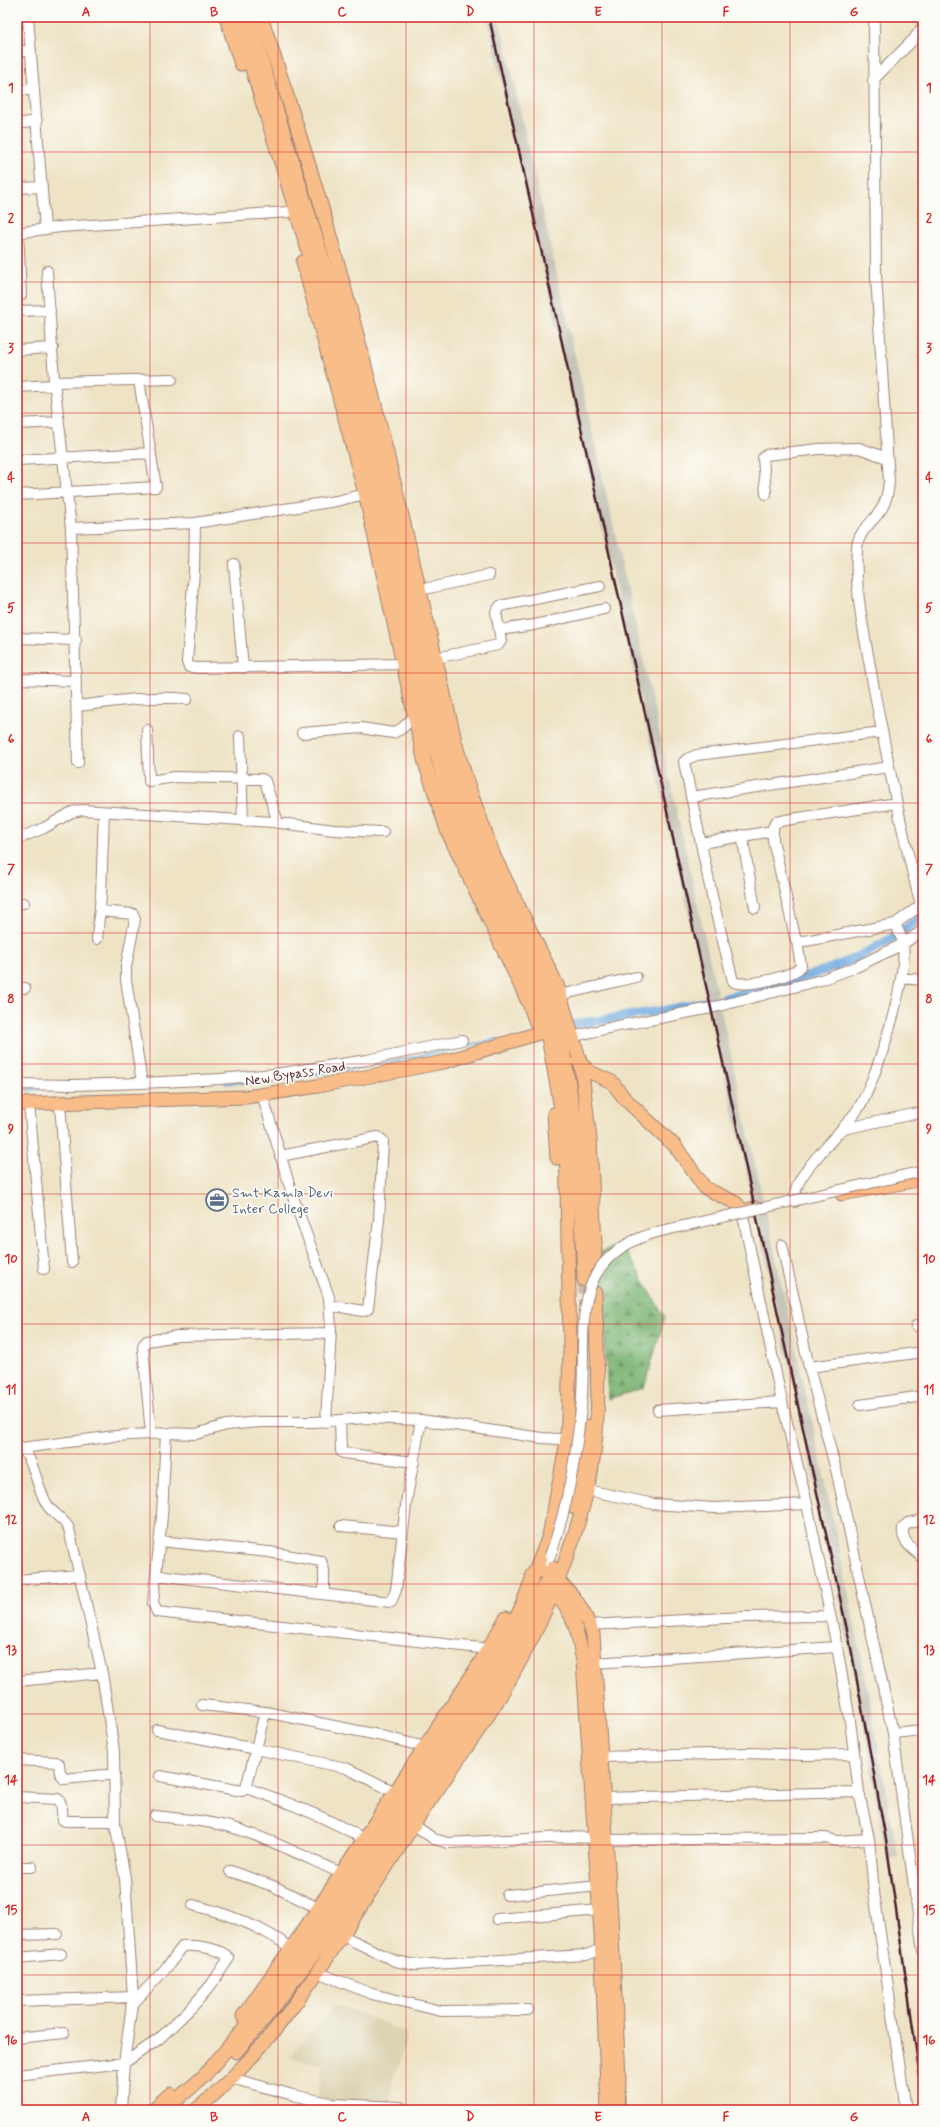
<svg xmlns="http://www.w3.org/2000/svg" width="940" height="2127" font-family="Mynerve,sans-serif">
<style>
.built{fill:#ddd4b4}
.industrial{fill:#c6c5b8}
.forest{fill:url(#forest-firs);stroke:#61684e}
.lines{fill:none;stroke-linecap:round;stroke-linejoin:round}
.stream{stroke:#6fa9df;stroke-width:2.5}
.canal{stroke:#6fa9df;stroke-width:9}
.major-tunnel{stroke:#cdbca6;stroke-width:13;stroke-dasharray:13 6;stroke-linecap:butt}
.minor-casing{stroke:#9c8178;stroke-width:12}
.major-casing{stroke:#9c8178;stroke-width:15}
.minor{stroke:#fff;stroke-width:10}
.major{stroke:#f8bd88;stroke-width:13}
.rail{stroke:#4a1f2b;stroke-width:2.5}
.minor-bridge-casing{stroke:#9c8178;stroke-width:12;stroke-linecap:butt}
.minor-bridge{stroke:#fff;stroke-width:10}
.grid{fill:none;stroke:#d62828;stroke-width:1;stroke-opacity:0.55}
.labels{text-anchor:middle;stroke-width:3.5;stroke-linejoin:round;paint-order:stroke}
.street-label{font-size:14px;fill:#4a1f2b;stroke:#fdfcf7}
.service-label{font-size:14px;fill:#4e5e75;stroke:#fdfcf7;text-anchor:start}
.neatline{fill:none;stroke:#d62828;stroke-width:1.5}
.grid-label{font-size:13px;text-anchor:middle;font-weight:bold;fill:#d62828}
</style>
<defs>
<pattern id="forest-firs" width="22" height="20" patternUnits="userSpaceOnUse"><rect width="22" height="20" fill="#78b271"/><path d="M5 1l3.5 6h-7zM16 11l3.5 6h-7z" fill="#64905d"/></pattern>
</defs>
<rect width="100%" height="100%" fill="#fdfcf7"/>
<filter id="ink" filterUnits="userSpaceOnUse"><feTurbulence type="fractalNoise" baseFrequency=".025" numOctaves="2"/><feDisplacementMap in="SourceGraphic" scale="8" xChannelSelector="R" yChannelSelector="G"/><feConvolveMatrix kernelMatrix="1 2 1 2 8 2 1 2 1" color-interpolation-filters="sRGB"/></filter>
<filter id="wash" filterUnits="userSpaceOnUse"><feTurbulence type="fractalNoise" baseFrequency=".012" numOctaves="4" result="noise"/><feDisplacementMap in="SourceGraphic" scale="16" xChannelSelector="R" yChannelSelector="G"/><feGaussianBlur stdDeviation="0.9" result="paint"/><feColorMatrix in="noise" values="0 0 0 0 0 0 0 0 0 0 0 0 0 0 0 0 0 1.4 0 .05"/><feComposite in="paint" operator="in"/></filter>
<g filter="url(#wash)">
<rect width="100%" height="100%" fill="#eee3c5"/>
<path class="built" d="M 336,2004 L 408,2033 L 385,2110 L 315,2110 L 323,2066 L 289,2057 Z"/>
<path class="industrial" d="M 487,17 L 499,17 L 613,524 L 819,1452 L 862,1660 L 898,1856 L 886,1858 L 862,1715 L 835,1576 L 760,1231 Z"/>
<path class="forest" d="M 622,1244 L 665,1317 L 644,1388 L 608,1399 L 600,1252 Z"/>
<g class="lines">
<path class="stream" d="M 225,1083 C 318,1080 408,1058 498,1039
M 17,1090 L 42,1089"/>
<path class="canal" d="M 724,998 C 796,981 865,965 923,915
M 575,1024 L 666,1010 L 704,1002"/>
</g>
</g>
<g filter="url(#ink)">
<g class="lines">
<path class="major-tunnel" d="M 584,1280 L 589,1337"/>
<g class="minor-casing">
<path id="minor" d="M 28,17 L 45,229
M 17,52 L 31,50
M 873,80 L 914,39 L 923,26
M 17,91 L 34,88
M 17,124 L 37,121
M 17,188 L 42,187
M 18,232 L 21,295
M 17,233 L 60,227 L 289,212
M 47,271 L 54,380 L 71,528 L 195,523 L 336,501 L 365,494
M 17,311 L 50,310
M 17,350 L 53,348
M 55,382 L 172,379
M 17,387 L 55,385
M 17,424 L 59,422
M 17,460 L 151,453
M 766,494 L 763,458 L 766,455 L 819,449 L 859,448 L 887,458
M 17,495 L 156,487 L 139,380
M 195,523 L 194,571 L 187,662 L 189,667 L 199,668 L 404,664
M 71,528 L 78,763
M 234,564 L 243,668
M 420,590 L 489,575
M 499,630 L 534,625 L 604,609
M 17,638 L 76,640
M 436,658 L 498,645 L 501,641 L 496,612 L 500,606 L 600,586
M 17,679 L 76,681
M 77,706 C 113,702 150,695 187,699
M 147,730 L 149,781 L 175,777 L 262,779 L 265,781 L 278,823
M 302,733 L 361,728 L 393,733 L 401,729 L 415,716
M 240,736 L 243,821
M 691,797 L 889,767
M 742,835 L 755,908
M 17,839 L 44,828 L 72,812 L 82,810 L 273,822 L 334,830 L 383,832
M 701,843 L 773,831
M 17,903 L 24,903
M 895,924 L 800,942 L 796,941 L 773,840 L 773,827 L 776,822 L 792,819 L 897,803
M 97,939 L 101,896 L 104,812
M 797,942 L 801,966 C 797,976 740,989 733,981 L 713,901 L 684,762 L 687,759 L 697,755 L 882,732
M 901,978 L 923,980
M 17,988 L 25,988
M 560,995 L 636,977
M 567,1038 L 613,1027 L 711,1008 L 821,980 L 856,967 L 903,944 L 923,930
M 142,1083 L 220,1079 L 275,1074 L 367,1060 L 462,1040
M 17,1084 L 72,1085 L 142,1083 L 126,980 L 126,967 L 135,919 L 133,914 L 100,911
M 262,1094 L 293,1197 L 329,1297 L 331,1329 L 326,1422
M 29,1104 L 44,1269
M 60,1104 L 72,1262
M 843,1129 L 923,1112
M 280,1156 L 378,1137 L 383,1141 L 379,1220 L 368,1309 L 363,1311 L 330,1305
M 795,1202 C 795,1197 795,1192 797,1187 C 803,1167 844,1130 858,1109 C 876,1082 911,971 902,940 C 901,935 897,929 895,924 L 921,905 C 901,831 886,754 872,678 C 865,635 854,592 857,548 C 858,530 874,522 882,508 C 887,500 888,491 889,482 L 876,275 L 874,17
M 742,1211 L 782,1402 L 807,1504 L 837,1647 L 850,1721 L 859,1792 L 869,1839 L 874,1892 L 906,2110
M 782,1245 L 809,1367
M 916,1326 L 923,1325
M 923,1352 L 809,1367 L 837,1474 L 893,1733 L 923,1730
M 860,1405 L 923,1396
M 658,1410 L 782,1402
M 340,1421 L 341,1451 L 343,1453 L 414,1462
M 166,1433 L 162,1516 L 153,1603 L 157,1612 L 489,1649
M 151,1434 L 143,1348 L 144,1344 L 147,1341 L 177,1336 L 331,1333
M 17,1444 C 36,1458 35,1487 48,1506 C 54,1515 65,1519 69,1529 L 102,1673 L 114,1751 L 115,1823 L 125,1878 L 133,1997 L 124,2063 L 121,2110
M 22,1448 L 115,1436 L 166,1433 L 196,1434 L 226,1425 L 260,1422 L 313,1422 L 366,1418 L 421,1420 L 542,1438 L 559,1439
M 587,1490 L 654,1504 L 714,1508 L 807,1504
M 923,1520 L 908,1523 L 903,1528 C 901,1543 914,1549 923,1558
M 341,1526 L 403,1532
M 160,1541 L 269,1552 L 321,1561 L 324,1570 L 324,1594
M 544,1571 L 550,1556
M 156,1575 L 391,1602 L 396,1590 L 407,1497 L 421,1420
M 17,1580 L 80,1575
M 589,1625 L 745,1617 L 830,1616
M 594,1663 L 837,1647
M 17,1681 L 102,1673
M 202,1705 L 265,1712
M 157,1730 L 256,1749 L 265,1712 L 378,1735 L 425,1747
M 893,1733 L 923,1951
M 600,1757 L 749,1753 L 805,1755 L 854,1754
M 17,1760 L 56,1762 L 59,1764 L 60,1773 L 64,1779 L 115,1774
M 160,1776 L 242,1791 L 246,1788 C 288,1802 326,1817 364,1839
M 246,1788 L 256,1749 L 346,1768 L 395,1792
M 17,1797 L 58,1799 C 64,1805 61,1812 63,1820 L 66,1821 L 115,1821
M 603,1798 L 859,1792
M 155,1816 C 183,1819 210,1821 237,1829 C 273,1840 307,1858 341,1873
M 414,1825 L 434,1839 L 448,1843 L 565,1837 L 596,1838 L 606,1840 L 825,1838 L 837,1841 L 869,1839
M 17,1867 L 32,1867
M 230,1871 L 273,1886 L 318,1908
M 507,1895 L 599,1886
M 193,1905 C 229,1914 261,1926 291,1948
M 497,1919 L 600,1910
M 17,1935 L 57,1934
M 341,1935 L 395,1961 L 416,1965 L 586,1955 L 602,1949
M 17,1958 L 61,1954
M 317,1972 L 372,1994 L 441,2011 L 528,2010
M 17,2001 L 133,1997
M 17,2038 L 64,2033
M 17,2075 L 124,2063 L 159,2039 L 192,2007 L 211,1985 L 229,1958 C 221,1948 195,1945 183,1946 L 167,1967 L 131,2006
M 231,2078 L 293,2095 L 333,2104 L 401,2107"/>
</g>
<g class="major-casing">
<path id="major" d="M 226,17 L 241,64
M 248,17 L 335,299 L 370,431 L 436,709 L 460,801 L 481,854 L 548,994 L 560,1030 L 577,1134 L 584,1280
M 261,17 C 289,100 316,184 339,268 C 383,427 419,589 457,749 L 469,788 L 494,856 L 557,985 L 581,1064 L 590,1140 L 595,1245 L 594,1265
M 303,262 L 365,493 L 425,763 L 447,830 L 530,1006 L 536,1023
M 578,1061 L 590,1072 L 612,1082 L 625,1099 L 675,1146 L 705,1188 L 736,1203 L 742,1211 L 755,1208
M 17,1104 L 246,1097 L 318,1086 L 444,1062 L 539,1033 L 555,1030
M 554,1114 L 557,1158
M 842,1194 L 923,1179
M 573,1507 L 577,1493 L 587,1426
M 532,1574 L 537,1568 C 567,1583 581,1602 593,1634 L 611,1916 L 619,2078 L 618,2110
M 547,1590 C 574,1605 578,1634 583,1661 L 601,1934 L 608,2110
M 243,2016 L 304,1930 L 364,1839 L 480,1663 L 506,1618
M 236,2052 L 269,2013 L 324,1940 L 500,1675 L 553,1568
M 152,2110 L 170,2094
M 165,2110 L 204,2076 L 251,2020 L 315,1935 L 489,1668 L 520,1610 L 549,1536 L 566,1447 L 568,1419 L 570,1348 L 566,1135 L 547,1032 L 534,989 L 475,868 L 454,814 L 435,749 L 367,457 L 328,315 L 236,17
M 196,2110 C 278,2044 332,1950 389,1863 C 411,1828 434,1794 457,1761 C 468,1745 479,1730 489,1714 C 533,1645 567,1570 587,1491 C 603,1427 597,1358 595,1293"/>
</g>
<use href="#minor" class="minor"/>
<use href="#major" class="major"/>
<path class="rail" d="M 489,17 L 711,1008 L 851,1648 L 886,1840 L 923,2098"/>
<g class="minor-bridge-casing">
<path id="minor-bridge" d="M 550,1556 C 567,1509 576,1458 581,1408 C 589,1333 562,1259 657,1232 L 923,1171"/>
</g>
<use href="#minor-bridge" class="minor-bridge"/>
</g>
</g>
<path class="grid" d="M 150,17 L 150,2110M 278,17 L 278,2110M 406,17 L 406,2110M 534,17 L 534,2110M 662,17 L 662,2110M 790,17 L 790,2110M 17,152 L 923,152M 17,282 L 923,282M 17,413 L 923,413M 17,543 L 923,543M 17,673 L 923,673M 17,803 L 923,803M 17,933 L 923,933M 17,1064 L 923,1064M 17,1194 L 923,1194M 17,1324 L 923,1324M 17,1454 L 923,1454M 17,1584 L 923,1584M 17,1714 L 923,1714M 17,1845 L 923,1845M 17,1975 L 923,1975"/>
<defs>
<g id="office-ring" transform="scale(1.15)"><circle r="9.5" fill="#fdfcf7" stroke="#5c6f8a" stroke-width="1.5"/><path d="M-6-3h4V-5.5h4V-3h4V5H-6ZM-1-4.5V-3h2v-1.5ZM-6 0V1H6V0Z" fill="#5c6f8a"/></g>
</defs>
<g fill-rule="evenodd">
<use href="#office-ring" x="217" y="1200"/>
</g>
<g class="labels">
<g class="street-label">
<text transform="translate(295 1073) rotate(-9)" y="5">New Bypass Road</text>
</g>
<g class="service-label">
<text x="232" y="1197">Smt Kamla Devi<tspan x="232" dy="16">Inter College</tspan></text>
</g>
</g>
<rect width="940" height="2127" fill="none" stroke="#fdfcf7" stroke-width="44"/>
<rect x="22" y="22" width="896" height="2083" class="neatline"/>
<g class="grid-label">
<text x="86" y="16">A</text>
<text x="214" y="16">B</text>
<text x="342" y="16">C</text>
<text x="470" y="16">D</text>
<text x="598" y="16">E</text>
<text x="726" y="16">F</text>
<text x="854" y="16">G</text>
<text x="11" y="92">1</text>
<text x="929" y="92">1</text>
<text x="11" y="222">2</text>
<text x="929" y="222">2</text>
<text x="11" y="352">3</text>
<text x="929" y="352">3</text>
<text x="11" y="482">4</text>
<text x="929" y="482">4</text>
<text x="11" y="612">5</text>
<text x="929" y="612">5</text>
<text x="11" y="743">6</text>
<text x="929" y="743">6</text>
<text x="11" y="873">7</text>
<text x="929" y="873">7</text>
<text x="11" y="1003">8</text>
<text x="929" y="1003">8</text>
<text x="11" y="1133">9</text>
<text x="929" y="1133">9</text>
<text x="11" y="1263">10</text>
<text x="929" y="1263">10</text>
<text x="11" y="1394">11</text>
<text x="929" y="1394">11</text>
<text x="11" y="1524">12</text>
<text x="929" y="1524">12</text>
<text x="11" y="1654">13</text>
<text x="929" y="1654">13</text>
<text x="11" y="1784">14</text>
<text x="929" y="1784">14</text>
<text x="11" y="1914">15</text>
<text x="929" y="1914">15</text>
<text x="11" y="2044">16</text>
<text x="929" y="2044">16</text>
<text x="86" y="2121">A</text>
<text x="214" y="2121">B</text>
<text x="342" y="2121">C</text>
<text x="470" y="2121">D</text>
<text x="598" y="2121">E</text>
<text x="726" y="2121">F</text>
<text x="854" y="2121">G</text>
</g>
</svg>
